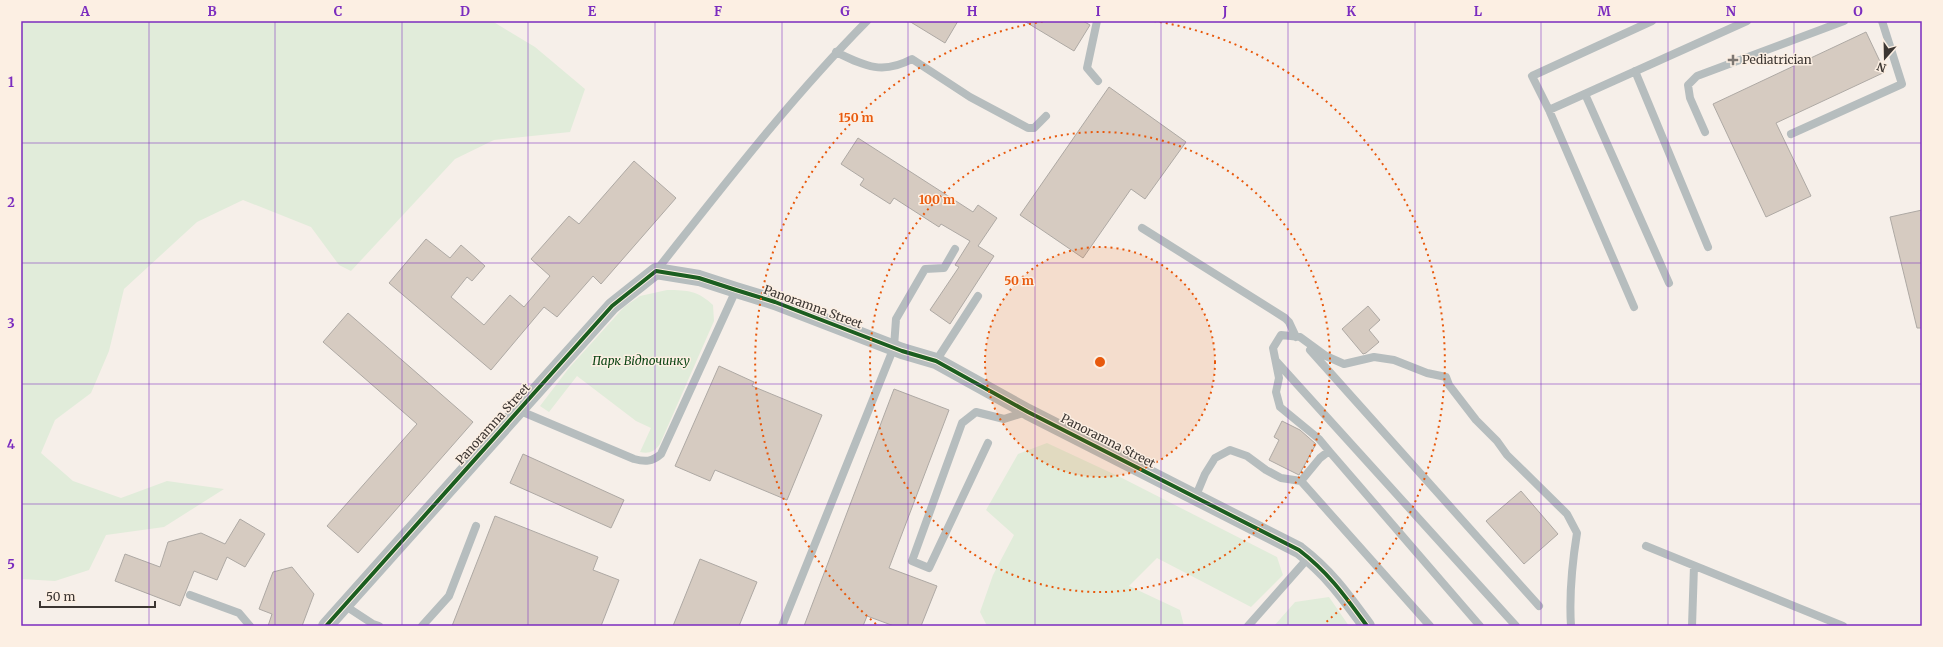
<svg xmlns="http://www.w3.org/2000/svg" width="1943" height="647" font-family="Merriweather,serif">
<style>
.green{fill:#e1ecda}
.building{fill:#d6cbc1;stroke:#aea9a4}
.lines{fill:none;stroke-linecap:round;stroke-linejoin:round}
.service{stroke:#b6bdbe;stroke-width:8}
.minor{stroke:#b6bdbe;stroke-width:16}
.cycleway-casing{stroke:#fcefe3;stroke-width:6}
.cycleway{stroke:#1b5e20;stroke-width:4}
.grid{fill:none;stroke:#7b2cbf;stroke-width:1;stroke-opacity:0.55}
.ring{fill:none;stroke:#e8590c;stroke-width:2;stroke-dasharray:2 4}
.poi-dot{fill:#7d7772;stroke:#fcefe3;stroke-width:1.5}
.labels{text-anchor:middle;stroke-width:3;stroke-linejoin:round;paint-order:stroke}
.poi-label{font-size:12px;fill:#3c3632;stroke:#fcefe3;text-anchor:start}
.street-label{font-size:12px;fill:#3c3632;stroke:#fcefe3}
.park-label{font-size:12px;font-style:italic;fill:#0b4513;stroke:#fcefe3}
.centre{fill:#e8590c;stroke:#fcefe3;stroke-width:2}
.ring-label{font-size:12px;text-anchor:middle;font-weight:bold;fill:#e8590c;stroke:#fcefe3;stroke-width:3;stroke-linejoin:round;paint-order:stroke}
.neatline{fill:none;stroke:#7b2cbf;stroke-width:1.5}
.grid-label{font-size:13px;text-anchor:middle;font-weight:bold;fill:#7b2cbf}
</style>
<rect width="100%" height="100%" fill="#f6efe9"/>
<path class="green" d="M 21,21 L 492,21 L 535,47 L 585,89 L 570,132 L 494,140 L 455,159 L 351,271 L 339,265 L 311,227 L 243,200 L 197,222 L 124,289 L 109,351 L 91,393 L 55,420 L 41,453 L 73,481 L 121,498 L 167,481 L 224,489 L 164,527 L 106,535 L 89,570 L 55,581 L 21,579 Z
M 667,290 C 688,290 698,291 713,305 L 714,321 L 660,444 C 654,452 649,454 640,452 L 651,428 L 636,421 L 577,376 L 549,412 L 540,406 L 569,368 L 624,307 L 640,296 Z
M 1047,443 L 1120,477 L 1277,557 L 1283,575 L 1251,607 L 1157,558 L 1129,586 L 1180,610 L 1184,626 L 987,626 L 980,612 L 993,575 L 1014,535 L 986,510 L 1018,454 Z
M 1329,597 L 1349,626 L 1274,626 L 1295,602 Z"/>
<path class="building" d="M 909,21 L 958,21 L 945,43 Z
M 1024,21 L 1083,21 L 1090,25 L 1074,51 Z
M 1866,32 L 1885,72 L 1776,123 L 1811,196 L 1766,217 L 1713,104 Z
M 1109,87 L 1186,142 L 1145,199 L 1131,189 L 1083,258 L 1020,215 Z
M 858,138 L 973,212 L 978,205 L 997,218 L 978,246 L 994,256 L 950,324 L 930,310 L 959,267 L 955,265 L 970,241 L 941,224 L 939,227 L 894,198 L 890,204 L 860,185 L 864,179 L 841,164 Z
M 634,161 L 676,198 L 601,284 L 593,276 L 557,317 L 544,307 L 491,370 L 389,283 L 426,239 L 450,258 L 461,245 L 485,266 L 472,281 L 467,277 L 451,297 L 484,325 L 510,295 L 524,307 L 550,276 L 531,259 L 569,216 L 579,224 Z
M 1922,210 L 1922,328 L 1917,328 L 1890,217 Z
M 1368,306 L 1380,320 L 1369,330 L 1379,342 L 1366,353 L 1363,354 L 1342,329 Z
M 348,313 L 473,422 L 358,553 L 327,526 L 417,424 L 323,342 Z
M 719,366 L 754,382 L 752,386 L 822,415 L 787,500 L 715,470 L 710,481 L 675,466 Z
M 894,389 L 949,410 L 889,568 L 937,586 L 921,626 L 894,626 L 867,616 L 863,626 L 804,626 Z
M 1282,421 L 1300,430 L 1316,444 L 1299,475 L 1269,460 L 1279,440 L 1274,437 Z
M 523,454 L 624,500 L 611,528 L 510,483 Z
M 1521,491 L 1558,534 L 1524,564 L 1486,521 Z
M 495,516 L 598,557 L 593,570 L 619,580 L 601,626 L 452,626 Z
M 240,519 L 265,534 L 245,567 L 227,557 L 217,580 L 194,571 L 180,606 L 115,581 L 125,554 L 160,567 L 168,542 L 201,533 L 225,544 Z
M 700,559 L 757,582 L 739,626 L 673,626 Z
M 292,567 L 314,594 L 302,626 L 268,626 L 272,614 L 259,609 L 273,572 Z"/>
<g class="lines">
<path class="service" d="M 1097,21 L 1087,68 L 1098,81
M 836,52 C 865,66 882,75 912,59 L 970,97 L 1028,128 L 1034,128 L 1046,116
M 1635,71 L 1708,247
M 1585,94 L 1669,283
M 1549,110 L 1747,21
M 1705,132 L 1690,98 L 1688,85 L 1697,76 L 1844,21
M 1791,134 L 1902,84 L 1882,21
M 1142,228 L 1285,318 L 1289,322 L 1296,337
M 656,271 C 724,185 790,99 867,21
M 1634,307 L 1549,110 L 1532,76 L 1652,21
M 1310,350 L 1539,606
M 936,361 L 978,296
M 1276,361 L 1516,626
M 518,410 L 634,459 C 645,462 652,462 661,454 L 736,290
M 988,443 L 929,568 L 912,561 L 962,423 L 976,412 L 1004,419 L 1026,412
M 1329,451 L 1480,626
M 1301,481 L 1430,626
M 1195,498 L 1205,474 L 1215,458 L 1230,450 L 1247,456 L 1266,470 L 1281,478 L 1301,481 L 1320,458 L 1329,451 L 1319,439 L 1280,407 L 1276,392 L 1279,378 L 1273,348 L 1281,335 L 1300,337 L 1326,356 L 1344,364 L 1374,357 L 1394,360 L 1427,373 L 1446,377 L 1449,385 L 1476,420 L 1497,441 L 1507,455 L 1567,514 L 1577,533 C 1572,564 1569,595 1571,626
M 1646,546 L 1843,626
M 190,595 L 239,613 L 250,626
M 344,605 L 373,624 L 379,626
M 422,626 L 449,596 L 476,526
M 782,626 L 894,347 L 896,319 L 925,269 L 944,268 L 955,249
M 1248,626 L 1309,557
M 1692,626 L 1694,566"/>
<path class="minor" d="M 326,626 L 612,306 L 656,271 L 699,278 L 736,290 L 775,302 L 902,351 L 936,361 L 1028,412 L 1299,550 C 1329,573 1345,596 1367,626"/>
<g class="cycleway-casing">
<path id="cycleway" d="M 326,626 L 612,306 L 656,271 L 699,278 L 736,290 L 775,302 L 902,351 L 936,361 L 1028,412 L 1299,550 C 1329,573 1345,596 1367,626"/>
</g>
<use href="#cycleway" class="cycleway"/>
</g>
<path class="grid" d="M 149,21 L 149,626M 275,21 L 275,626M 402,21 L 402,626M 528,21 L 528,626M 655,21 L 655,626M 782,21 L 782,626M 908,21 L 908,626M 1035,21 L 1035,626M 1161,21 L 1161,626M 1288,21 L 1288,626M 1415,21 L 1415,626M 1541,21 L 1541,626M 1668,21 L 1668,626M 1794,21 L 1794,626M 21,143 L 1922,143M 21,263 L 1922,263M 21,384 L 1922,384M 21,504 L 1922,504"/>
<circle cx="1100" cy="362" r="115" fill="#e8590c" fill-opacity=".12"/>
<g class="ring">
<circle cx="1100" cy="362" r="115"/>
<circle cx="1100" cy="362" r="230"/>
<path d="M876 624A345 345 0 0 1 1046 21M1154 21A345 345 0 0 1 1324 624"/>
</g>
<path class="poi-dot" d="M1731 54h4v4h4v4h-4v4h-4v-4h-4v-4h4z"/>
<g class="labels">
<g class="poi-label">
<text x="1742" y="64">Pediatrician</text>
</g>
<g class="street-label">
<text transform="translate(813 307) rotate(20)" y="4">Panoramna Street</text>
<text transform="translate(493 424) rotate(-48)" y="4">Panoramna Street</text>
<text transform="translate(1108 441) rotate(27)" y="4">Panoramna Street</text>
</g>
<g class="park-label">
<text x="641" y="365">Парк Відпочинку</text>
</g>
</g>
<circle cx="1100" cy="362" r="6" class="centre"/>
<g class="ring-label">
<text x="856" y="122">150 m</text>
<text x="937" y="204">100 m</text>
<text x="1019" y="285">50 m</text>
</g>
<rect width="1943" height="647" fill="none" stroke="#fcefe3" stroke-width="44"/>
<g transform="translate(1885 58) rotate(200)" stroke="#fcefe3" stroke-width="3" paint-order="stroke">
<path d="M0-3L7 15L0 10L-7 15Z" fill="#3c3632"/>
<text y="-6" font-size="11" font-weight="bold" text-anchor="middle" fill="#3c3632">N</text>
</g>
<path d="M40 601v6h115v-6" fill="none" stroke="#3c3632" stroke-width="2"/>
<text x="46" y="601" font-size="12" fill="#3c3632" stroke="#fcefe3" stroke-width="3" paint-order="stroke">50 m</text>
<rect x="22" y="22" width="1899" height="603" class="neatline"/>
<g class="grid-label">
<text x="85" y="16">A</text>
<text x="212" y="16">B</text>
<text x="338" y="16">C</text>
<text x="465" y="16">D</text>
<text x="592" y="16">E</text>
<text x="718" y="16">F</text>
<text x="845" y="16">G</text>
<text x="972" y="16">H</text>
<text x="1098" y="16">I</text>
<text x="1225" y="16">J</text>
<text x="1351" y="16">K</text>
<text x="1478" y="16">L</text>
<text x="1604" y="16">M</text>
<text x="1731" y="16">N</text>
<text x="1858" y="16">O</text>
<text x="11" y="87">1</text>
<text x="11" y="207">2</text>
<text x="11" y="328">3</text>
<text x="11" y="449">4</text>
<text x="11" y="569">5</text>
</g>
</svg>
